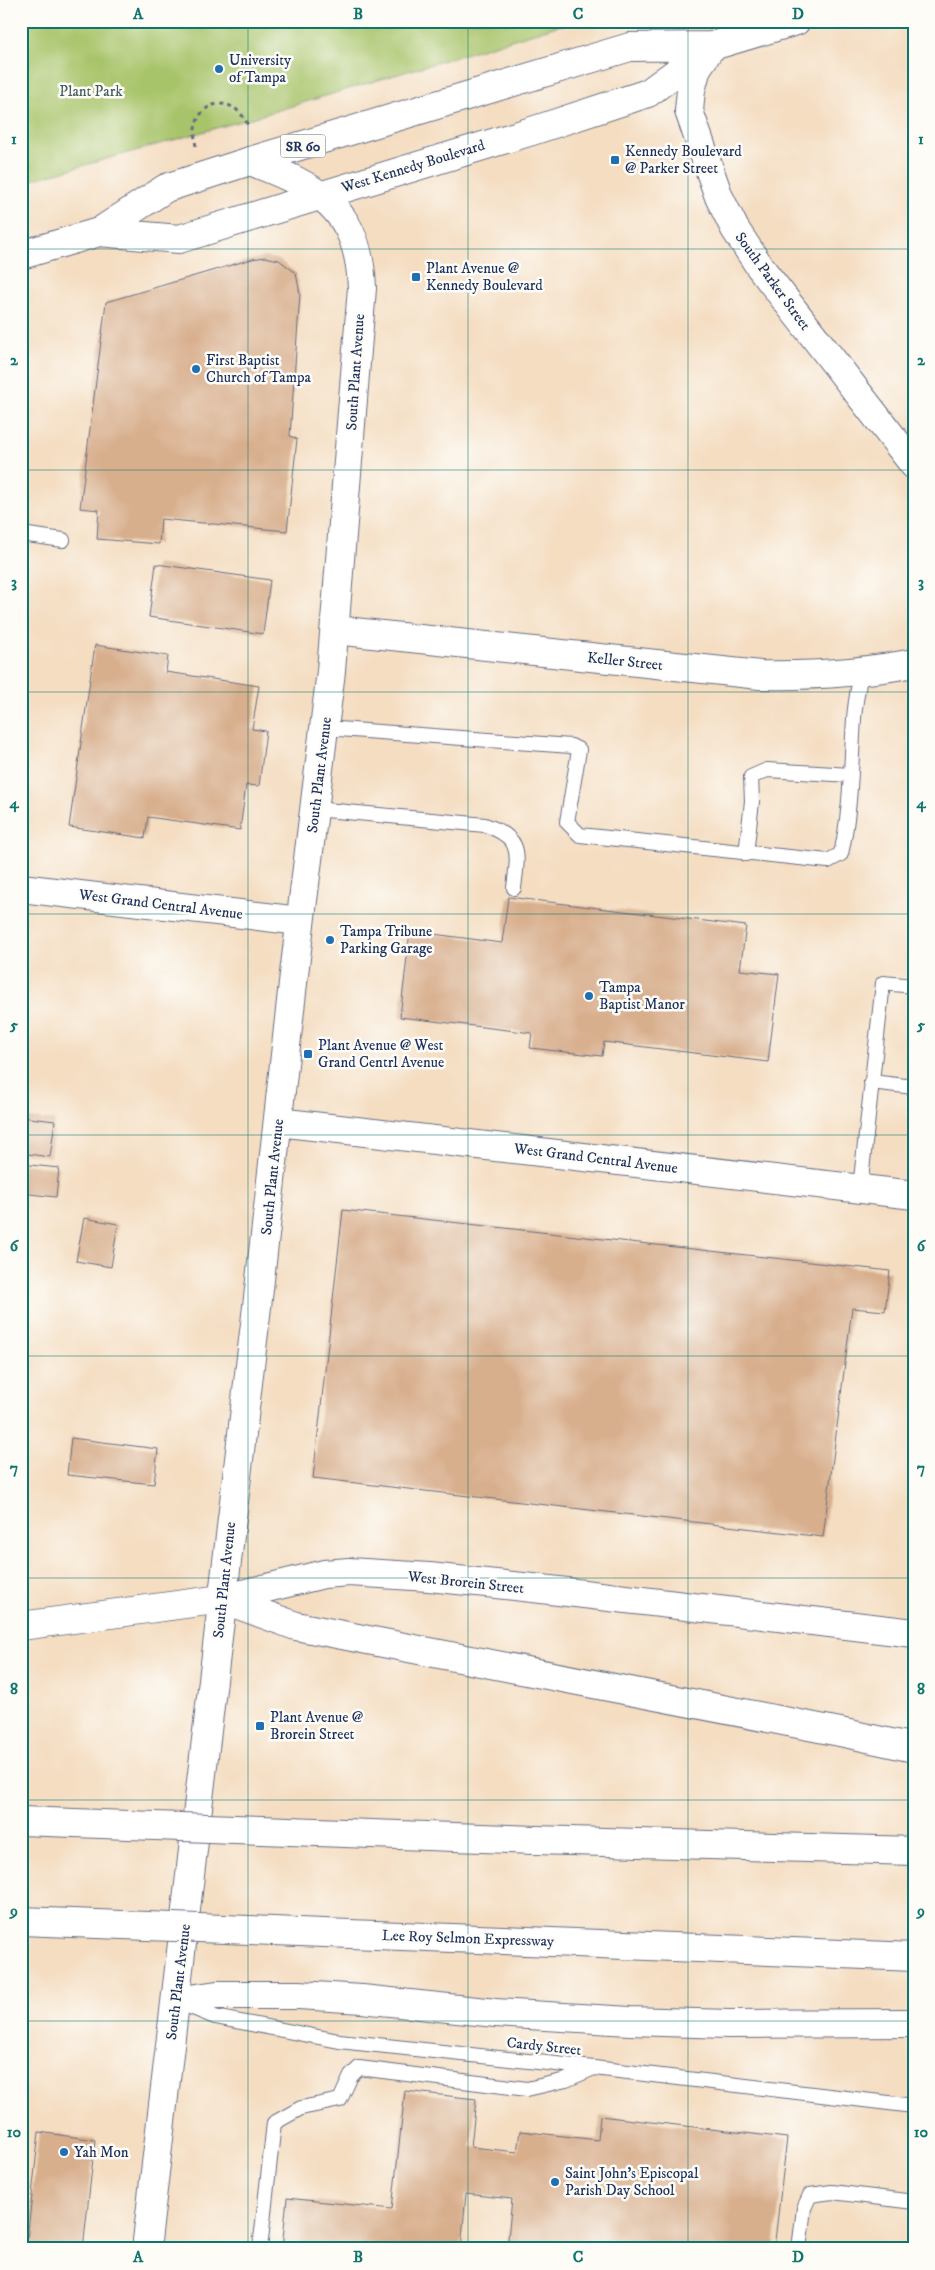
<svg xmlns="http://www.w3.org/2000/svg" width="935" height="2270" font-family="'IM FELL DW Pica',serif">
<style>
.green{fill:#a8c46b;stroke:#627a64}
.building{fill:#d8af8d}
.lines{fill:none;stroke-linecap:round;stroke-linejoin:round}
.service-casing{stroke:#676c81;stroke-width:16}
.minor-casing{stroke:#676c81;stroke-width:30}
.tertiary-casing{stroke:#676c81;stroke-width:30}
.secondary-casing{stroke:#676c81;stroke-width:30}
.primary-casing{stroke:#676c81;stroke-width:30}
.motorway-casing{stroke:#676c81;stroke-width:30}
.path{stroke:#676c81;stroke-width:3;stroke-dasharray:4 4;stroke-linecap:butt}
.service{stroke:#fff;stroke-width:14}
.minor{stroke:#fff;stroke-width:28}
.tertiary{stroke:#fff;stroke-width:28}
.secondary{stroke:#fff;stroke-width:28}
.primary{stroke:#fff;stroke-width:28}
.motorway{stroke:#fff;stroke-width:28}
.motorway-bridge-casing{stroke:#676c81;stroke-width:30;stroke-linecap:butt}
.motorway-bridge{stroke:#fff;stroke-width:28}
.grid{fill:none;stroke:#0f766e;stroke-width:1;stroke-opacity:0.55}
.poi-dot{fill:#1f6fb2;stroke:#fdfcf7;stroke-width:2}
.labels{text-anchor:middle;stroke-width:5;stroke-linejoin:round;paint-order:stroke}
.shield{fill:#fdfcf7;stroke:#5f6c8c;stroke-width:1}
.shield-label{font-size:14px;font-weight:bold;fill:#1b2f5e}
.poi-label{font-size:15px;fill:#1b2f5e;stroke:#fdfcf7;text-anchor:start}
.park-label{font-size:15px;fill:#455c62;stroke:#fdfcf7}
.street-label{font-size:15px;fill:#1b2f5e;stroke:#fdfcf7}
.neatline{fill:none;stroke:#0f766e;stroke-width:2}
.grid-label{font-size:16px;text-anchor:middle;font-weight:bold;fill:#0f766e}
</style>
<rect width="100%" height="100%" fill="#fdfcf7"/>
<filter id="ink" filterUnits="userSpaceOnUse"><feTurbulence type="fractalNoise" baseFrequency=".02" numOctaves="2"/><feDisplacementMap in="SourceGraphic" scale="10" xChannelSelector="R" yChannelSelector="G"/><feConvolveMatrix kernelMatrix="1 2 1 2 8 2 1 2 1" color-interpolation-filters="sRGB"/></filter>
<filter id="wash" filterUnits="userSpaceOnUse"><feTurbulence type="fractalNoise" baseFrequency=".0096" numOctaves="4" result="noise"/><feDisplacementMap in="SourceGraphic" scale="20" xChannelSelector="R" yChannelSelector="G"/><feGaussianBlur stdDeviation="1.12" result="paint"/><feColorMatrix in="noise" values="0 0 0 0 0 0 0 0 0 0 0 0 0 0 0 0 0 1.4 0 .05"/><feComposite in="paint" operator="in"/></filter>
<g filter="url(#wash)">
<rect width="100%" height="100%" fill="#f4ddc1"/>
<path class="green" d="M 21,21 L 574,21 L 259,116 L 21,183 Z"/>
<g id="blocks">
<path class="building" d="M 265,257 L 279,260 L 296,273 L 300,294 L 290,436 L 297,439 L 287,531 L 161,519 L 159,544 L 97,539 L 99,510 L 80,508 L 106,302 L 252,259 Z
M 156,564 L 270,580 L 263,634 L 149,617 Z
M 95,645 L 168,656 L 166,672 L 259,686 L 252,729 L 266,731 L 259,786 L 246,785 L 240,830 L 148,817 L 145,838 L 69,827 Z
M 508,897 L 746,926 L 740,970 L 779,974 L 768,1062 L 604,1042 L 602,1056 L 530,1048 L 532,1033 L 400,1017 L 410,931 L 502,943 Z
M 21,1117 L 55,1121 L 50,1157 L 21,1153 Z
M 21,1164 L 59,1168 L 56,1197 L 21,1193 Z
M 343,1210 L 890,1271 L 885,1311 L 852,1308 L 823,1537 L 313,1478 Z
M 84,1218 L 118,1224 L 111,1267 L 76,1261 Z
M 71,1438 L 158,1449 L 154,1484 L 67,1475 Z
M 405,2091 L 476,2099 L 471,2147 L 517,2152 L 520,2131 L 598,2140 L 600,2116 L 787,2138 L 774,2249 L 507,2249 L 512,2199 L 466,2194 L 461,2249 L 282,2249 L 287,2198 L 392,2209 Z
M 39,2132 L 95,2140 L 83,2249 L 26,2249 Z"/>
</g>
</g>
<g filter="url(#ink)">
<use href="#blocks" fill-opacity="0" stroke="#676c81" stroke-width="1"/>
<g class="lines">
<g class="service-casing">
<path id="service" d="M 21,534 L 63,540
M 325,728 L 571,746 L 579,750 L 567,822 L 580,835 L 828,861 L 841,854 C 851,810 851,763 854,719 C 855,703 858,688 861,673
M 315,809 L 485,825 C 523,838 518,853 514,888
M 746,854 L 752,801 L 751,777 L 767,770 L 851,775
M 871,1082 L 914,1087
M 860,1188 L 883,983 L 914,986
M 183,2004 L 215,2017 L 339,2041 L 594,2068 L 914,2106
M 260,2249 L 274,2123 L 301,2108 L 340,2100 L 351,2076 L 359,2068 L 527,2089 L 566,2080 L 594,2068
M 799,2249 L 804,2208 L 810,2195 L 832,2192 L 914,2202"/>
</g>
<g class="minor-casing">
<path id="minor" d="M 712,46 L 697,68 L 691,90 L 689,111 L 719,197 L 735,229 L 760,267 L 914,465
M 335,630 L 760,675 C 814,676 861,673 914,663
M 21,888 L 300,921
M 278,1122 L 914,1195"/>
</g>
<g class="tertiary-casing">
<path id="tertiary" d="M 146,2249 L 258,1298 L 294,974 L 331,671 L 362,288 C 359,208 318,187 250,161"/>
</g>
<g class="secondary-casing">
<path id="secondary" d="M 21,1626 L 222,1599 L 324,1574 L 349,1572 L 429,1577 L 533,1588 L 914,1633"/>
</g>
<g class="primary-casing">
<path id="primary" d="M 99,232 L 179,239 L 532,131 L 648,93 L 712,46
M 21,255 L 99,232 L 166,188 L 250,161 L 630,47 L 712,46 L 796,21"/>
</g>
<g class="motorway-casing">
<path id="motorway" d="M 222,1599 L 296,1626 L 840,1732 L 914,1748
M 535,1840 L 914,1851
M 527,1941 L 914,1957
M 176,2001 L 217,1995 L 299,1995 L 362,1999 L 496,2013 L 630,2021 L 729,2024 L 914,2023"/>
</g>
<path class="path" d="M 196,146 C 186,102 234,87 249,128"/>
<use href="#service" class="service"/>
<use href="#minor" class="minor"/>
<use href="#tertiary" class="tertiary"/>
<use href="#secondary" class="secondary"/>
<use href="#primary" class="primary"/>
<use href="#motorway" class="motorway"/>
<g class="motorway-bridge-casing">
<path id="motorway-bridge" d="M 21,1821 L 535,1840
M 21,1921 L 527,1941"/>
</g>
<use href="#motorway-bridge" class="motorway-bridge"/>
</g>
</g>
<path class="grid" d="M 248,21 L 248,2249M 468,21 L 468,2249M 688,21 L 688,2249M 21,249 L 914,249M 21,470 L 914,470M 21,692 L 914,692M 21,914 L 914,914M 21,1135 L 914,1135M 21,1356 L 914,1356M 21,1578 L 914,1578M 21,1800 L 914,1800M 21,2021 L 914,2021"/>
<g class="poi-dot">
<circle cx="219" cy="69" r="5"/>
<rect x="610" y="155" width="10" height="10" rx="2.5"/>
<rect x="411" y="272" width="10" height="10" rx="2.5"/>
<circle cx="196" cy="369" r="5"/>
<circle cx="330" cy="940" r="5"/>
<circle cx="589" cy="996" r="5"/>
<rect x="303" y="1049" width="10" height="10" rx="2.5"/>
<rect x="255" y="1721" width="10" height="10" rx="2.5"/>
<circle cx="64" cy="2152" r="5"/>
<circle cx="555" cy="2182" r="5"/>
</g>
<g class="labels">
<rect class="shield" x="280.5" y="134.5" width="45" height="23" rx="4"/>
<g class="shield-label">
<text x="303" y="151">SR 60</text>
</g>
<g class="poi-label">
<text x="229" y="65">University<tspan x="229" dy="17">of Tampa</tspan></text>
<text x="625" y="156">Kennedy Boulevard<tspan x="625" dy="17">@ Parker Street</tspan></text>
<text x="426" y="273">Plant Avenue @<tspan x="426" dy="17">Kennedy Boulevard</tspan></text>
<text x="206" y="365">First Baptist<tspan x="206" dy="17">Church of Tampa</tspan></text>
<text x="340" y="936">Tampa Tribune<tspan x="340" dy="17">Parking Garage</tspan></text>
<text x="599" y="992">Tampa<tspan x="599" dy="17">Baptist Manor</tspan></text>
<text x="318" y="1050">Plant Avenue @ West<tspan x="318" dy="17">Grand Centrl Avenue</tspan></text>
<text x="270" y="1722">Plant Avenue @<tspan x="270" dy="17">Brorein Street</tspan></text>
<text x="74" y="2157">Yah Mon</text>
<text x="565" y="2178">Saint John's Episcopal<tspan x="565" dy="17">Parish Day School</tspan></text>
</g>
<g class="park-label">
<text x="91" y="96">Plant Park</text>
</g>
<g class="street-label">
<text transform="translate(413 166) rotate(-17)" y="5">West Kennedy Boulevard</text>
<text transform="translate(773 281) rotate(54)" y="5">South Parker Street</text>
<text transform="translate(355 372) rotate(-86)" y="5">South Plant Avenue</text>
<text transform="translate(625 661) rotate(6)" y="5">Keller Street</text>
<text transform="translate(319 775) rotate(-83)" y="5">South Plant Avenue</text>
<text transform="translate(161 904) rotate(7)" y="5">West Grand Central Avenue</text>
<text transform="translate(596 1158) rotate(7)" y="5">West Grand Central Avenue</text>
<text transform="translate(272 1177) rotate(-84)" y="5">South Plant Avenue</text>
<text transform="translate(224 1580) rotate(-84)" y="5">South Plant Avenue</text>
<text transform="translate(466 1582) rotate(6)" y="5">West Brorein Street</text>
<text transform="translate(468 1938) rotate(2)" y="5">Lee Roy Selmon Expressway</text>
<text transform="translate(178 1982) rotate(-83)" y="5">South Plant Avenue</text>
<text transform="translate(544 2046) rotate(6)" y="5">Cardy Street</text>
</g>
</g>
<rect width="935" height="2270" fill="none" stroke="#fdfcf7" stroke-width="55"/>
<rect x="28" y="28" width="880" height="2214" class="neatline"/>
<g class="grid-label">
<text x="138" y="19">A</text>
<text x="358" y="19">B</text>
<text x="578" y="19">C</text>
<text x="798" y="19">D</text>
<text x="14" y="144">1</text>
<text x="921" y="144">1</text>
<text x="14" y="365">2</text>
<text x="921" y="365">2</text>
<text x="14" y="587">3</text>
<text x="921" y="587">3</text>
<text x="14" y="808">4</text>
<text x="921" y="808">4</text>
<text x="14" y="1030">5</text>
<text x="921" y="1030">5</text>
<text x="14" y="1251">6</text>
<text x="921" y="1251">6</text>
<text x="14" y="1473">7</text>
<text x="921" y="1473">7</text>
<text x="14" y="1694">8</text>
<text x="921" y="1694">8</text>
<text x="14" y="1916">9</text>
<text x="921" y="1916">9</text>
<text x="14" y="2137">10</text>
<text x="921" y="2137">10</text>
<text x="138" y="2262">A</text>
<text x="358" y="2262">B</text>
<text x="578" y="2262">C</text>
<text x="798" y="2262">D</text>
</g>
</svg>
